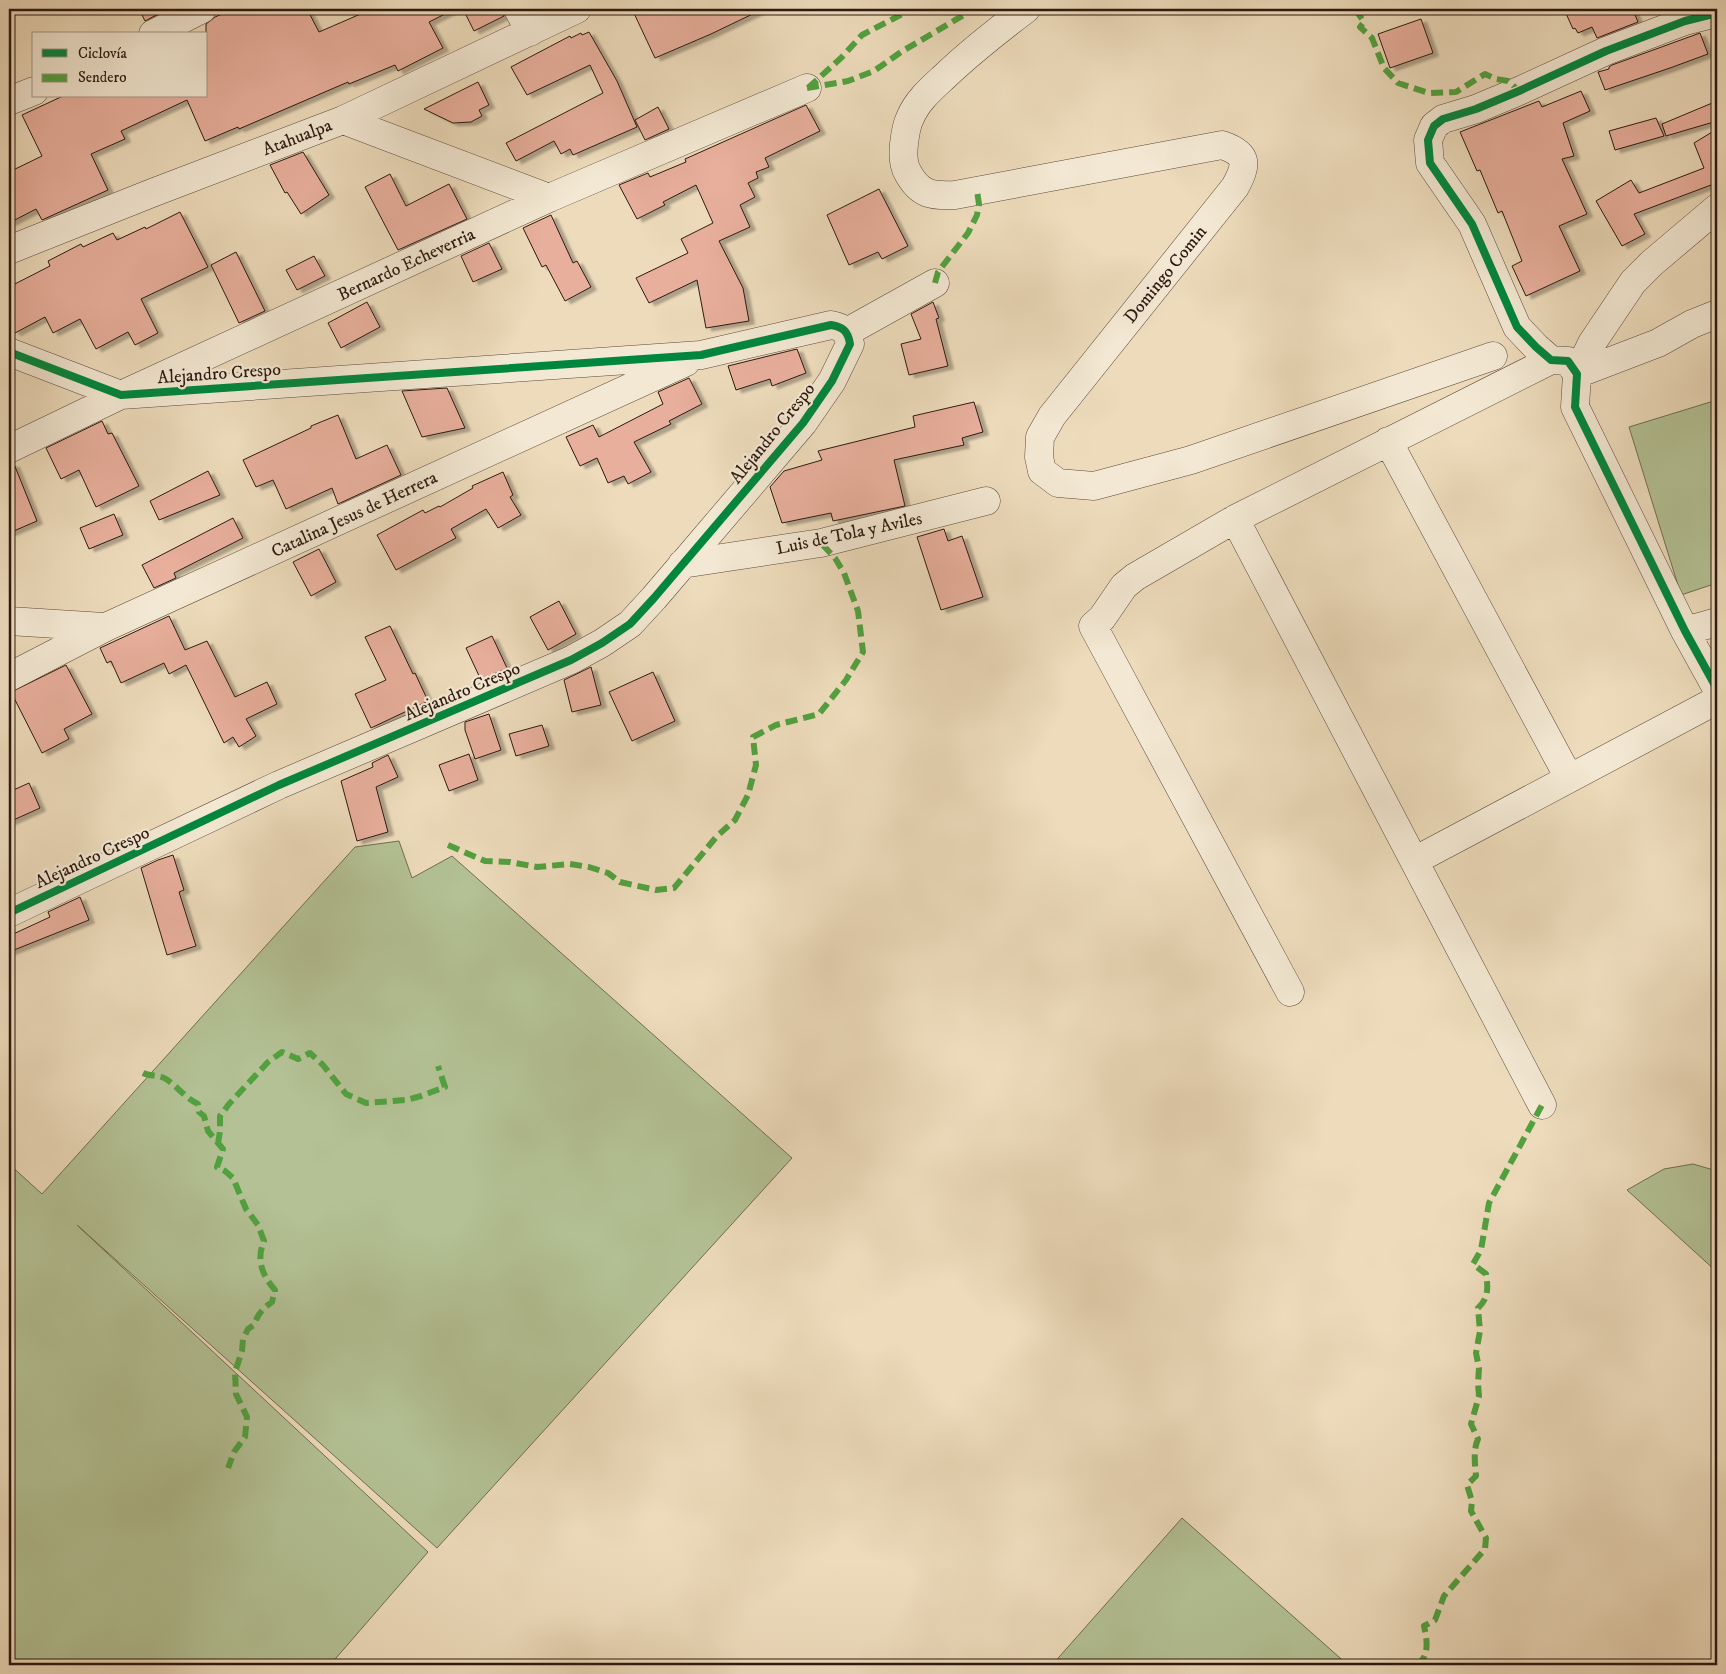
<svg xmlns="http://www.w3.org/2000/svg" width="1726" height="1674" font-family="'IM FELL DW Pica',serif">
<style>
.green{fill:#b3c194;stroke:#706d52}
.building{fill:#e8af9c;stroke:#2c1911;filter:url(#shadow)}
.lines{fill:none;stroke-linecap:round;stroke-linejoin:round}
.minor-casing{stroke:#5c4a3c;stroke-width:29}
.minor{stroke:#f3e8d3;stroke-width:28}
.quiet{stroke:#51a13f;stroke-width:6;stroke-dasharray:12 6;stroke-linecap:butt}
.cycleway-casing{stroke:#f3e8d3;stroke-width:11}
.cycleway{stroke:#00873e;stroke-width:8}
.labels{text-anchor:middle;stroke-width:4.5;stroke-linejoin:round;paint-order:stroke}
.street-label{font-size:18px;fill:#2c1911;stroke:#f3e8d3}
</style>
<defs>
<filter id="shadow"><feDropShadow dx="5.5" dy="3" stdDeviation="1" flood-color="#0004"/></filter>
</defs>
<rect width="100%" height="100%" fill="#eddbbb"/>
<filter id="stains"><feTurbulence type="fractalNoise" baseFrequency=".004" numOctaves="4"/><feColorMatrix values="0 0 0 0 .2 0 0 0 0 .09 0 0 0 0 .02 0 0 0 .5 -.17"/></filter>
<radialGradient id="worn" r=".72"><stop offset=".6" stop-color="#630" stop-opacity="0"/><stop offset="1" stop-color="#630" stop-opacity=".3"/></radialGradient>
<path class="green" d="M 1717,400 L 1717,583 L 1681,595 L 1629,427 Z
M 399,841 L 412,878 L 452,856 L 792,1158 L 437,1548 L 77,1225 L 428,1552 L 330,1665 L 9,1665 L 9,1164 L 42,1194 L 355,847 Z
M 1693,1164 L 1717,1171 L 1717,1272 L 1627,1190 L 1664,1169 Z
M 1182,1518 L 1348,1665 L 1052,1665 Z"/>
<path class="building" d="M 139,9 L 168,9 L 145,21 Z
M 234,9 L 307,9 L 319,32 L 372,9 L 455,9 L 429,22 L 443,48 L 398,71 L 395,65 L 349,84 L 348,82 L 239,129 L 238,127 L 205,141 L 187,100 L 121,131 L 125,139 L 91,154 L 108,190 L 42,220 L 36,209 L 9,223 L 9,172 L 42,156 L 22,115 L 63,96 L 206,96 L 206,24 L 215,17 Z
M 463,9 L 502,9 L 504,16 L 474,31 Z
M 632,9 L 763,9 L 711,34 L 655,58 Z
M 1564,9 L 1636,9 L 1633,10 L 1638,22 L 1597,38 L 1592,27 L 1578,33 L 1575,28 L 1573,29 Z
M 1421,19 L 1433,53 L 1390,68 L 1378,34 Z
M 589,32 L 617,81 L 637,127 L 573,155 L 570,149 L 561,154 L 554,141 L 516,161 L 506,143 L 603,93 L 590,65 L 527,95 L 511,67 L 570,36 L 571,38 L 581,33 L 582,35 Z
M 1700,33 L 1708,54 L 1670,68 L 1605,90 L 1598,72 L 1609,69 L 1609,67 L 1612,65 Z
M 478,82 L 489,105 L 479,110 L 482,116 L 471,122 L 453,123 L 424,109 Z
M 1581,91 L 1590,111 L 1563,123 L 1574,156 L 1562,159 L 1587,214 L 1559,226 L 1580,271 L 1526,296 L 1512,266 L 1522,261 L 1502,211 L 1498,213 L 1480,170 L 1477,171 L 1460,132 L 1539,101 L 1542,107 Z
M 1717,101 L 1717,121 L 1666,136 L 1662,124 Z
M 806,105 L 820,131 L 765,158 L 769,167 L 756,172 L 758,178 L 748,183 L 755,197 L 740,205 L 750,227 L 719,241 L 743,288 L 749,321 L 706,328 L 697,280 L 649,303 L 636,278 L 688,253 L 681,239 L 713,223 L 696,185 L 663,202 L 665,205 L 637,219 L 619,185 L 648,173 L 650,177 L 686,162 L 685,159 Z
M 658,107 L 669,129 L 645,140 L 635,120 Z
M 1656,118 L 1664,136 L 1615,150 L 1609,131 Z
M 1717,129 L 1717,193 L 1715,193 L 1711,185 L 1634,214 L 1645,234 L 1622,246 L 1596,201 L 1631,180 L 1639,193 L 1704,168 L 1694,143 Z
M 303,152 L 329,195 L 301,214 L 287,192 L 285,193 L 270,165 Z
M 390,174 L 406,206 L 449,184 L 467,219 L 398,250 L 365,187 Z
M 879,189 L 908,246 L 882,259 L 878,252 L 849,265 L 827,215 Z
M 180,212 L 208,267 L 141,299 L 158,333 L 135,345 L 128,332 L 96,349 L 80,319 L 53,333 L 45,317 L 15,333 L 9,322 L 9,287 L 50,266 L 48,261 L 81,244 L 83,247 L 113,233 L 117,240 L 145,227 L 146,229 Z
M 551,215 L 573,263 L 577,261 L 591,287 L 565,301 L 546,265 L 542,267 L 523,228 Z
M 489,243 L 502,269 L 473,282 L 461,256 Z
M 236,252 L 265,311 L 239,323 L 211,265 Z
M 314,256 L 325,276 L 297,290 L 286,270 Z
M 367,302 L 380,327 L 341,348 L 328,323 Z
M 933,302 L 939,318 L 936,319 L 948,366 L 909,375 L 901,344 L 921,339 L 911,314 Z
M 797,349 L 806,373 L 772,386 L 770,379 L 736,390 L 728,366 Z
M 689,378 L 702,404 L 669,421 L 671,424 L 634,442 L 651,472 L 628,484 L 624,476 L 608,483 L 597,458 L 580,466 L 566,437 L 593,425 L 599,437 L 663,404 L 658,392 Z
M 447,388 L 465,428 L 422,437 L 402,391 Z
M 974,402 L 983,432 L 962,438 L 964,445 L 894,460 L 905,506 L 833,521 L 831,513 L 782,523 L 770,487 L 784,471 L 822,460 L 818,451 L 915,427 L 913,416 Z
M 338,415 L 356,459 L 387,445 L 401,475 L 338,504 L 332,488 L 286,509 L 273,480 L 256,487 L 243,460 L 311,428 L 311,426 Z
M 102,421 L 108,434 L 112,433 L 139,486 L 96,507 L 79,470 L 61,479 L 46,448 Z
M 9,464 L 14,464 L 37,521 L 9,533 Z
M 208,471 L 220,495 L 159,520 L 150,501 Z
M 503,472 L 513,495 L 510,497 L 521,515 L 498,528 L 486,509 L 451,529 L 456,538 L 396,570 L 377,535 L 423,510 L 425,513 L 439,506 L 440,507 L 473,488 L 472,486 Z
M 114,514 L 123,535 L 89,549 L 80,528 Z
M 233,518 L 243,538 L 174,573 L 176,578 L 154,588 L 142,565 Z
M 944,529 L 948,541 L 962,536 L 983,597 L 941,610 L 917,537 Z
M 319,549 L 336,582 L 311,596 L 293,562 Z
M 559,601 L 576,634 L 548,650 L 530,617 Z
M 169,616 L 185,650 L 207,641 L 235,697 L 267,682 L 277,704 L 246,719 L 256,736 L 239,747 L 233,737 L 224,743 L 186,665 L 169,674 L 164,663 L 121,683 L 111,661 L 107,663 L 100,648 Z
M 390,626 L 413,674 L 415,673 L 428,701 L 371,728 L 355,694 L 386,680 L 365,637 Z
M 492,636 L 507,668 L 481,680 L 466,648 Z
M 66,665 L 92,714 L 64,729 L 69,739 L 42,753 L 11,692 Z
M 591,667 L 601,705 L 572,712 L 564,680 Z
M 653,672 L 675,721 L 632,741 L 609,692 Z
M 489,714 L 501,750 L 475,759 L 465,730 L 465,722 Z
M 542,725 L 549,746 L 516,756 L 509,734 Z
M 469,754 L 478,780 L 449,791 L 439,765 Z
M 388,755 L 398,777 L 376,787 L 388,832 L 357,841 L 341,781 L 373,767 L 372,763 Z
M 29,783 L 40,808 L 9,822 L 9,792 Z
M 173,855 L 184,890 L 179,892 L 196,946 L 167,955 L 141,868 L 158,860 Z
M 80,897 L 89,920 L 9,952 L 9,936 L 50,917 L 48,912 Z"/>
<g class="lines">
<g class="minor-casing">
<path id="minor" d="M 518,9 L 530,32
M 1026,9 C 997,31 970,52 944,77 C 931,89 917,101 910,118 C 906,126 905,135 904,144 C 903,153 903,165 908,173 C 920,195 932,196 955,195 L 1222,145 C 1249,154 1247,165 1235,187 L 1052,416 L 1040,437 L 1039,457 L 1042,471 L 1058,483 L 1094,486 L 1191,460 L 1493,356
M 1717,13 L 1685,21 L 1606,51 L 1519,91 L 1476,109 L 1443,119 L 1434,126 L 1428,140 L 1430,163 L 1472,224 L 1517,327 L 1536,347 L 1551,360 L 1568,361 L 1577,374 L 1575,407 L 1685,631 L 1717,689
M 153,34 L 202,9
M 9,101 L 34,91
M 343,120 L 549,198
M 1717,208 L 1652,263 L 1633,282 L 1592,343 L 1577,374 L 1658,343 L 1692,324 L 1717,314
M 9,250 L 152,193 L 343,120 L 577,9
M 847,332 L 935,283
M 9,352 L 121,395 L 701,355 L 831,325 C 843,327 848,331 850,344 L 832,381 L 803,423 L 654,598 L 630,624 L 602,643 L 571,660 L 279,785 L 9,913
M 1388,441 L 1569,778
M 9,449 L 121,395 L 549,198 L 807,88
M 1235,519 L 1542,1105
M 682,564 L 821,543 L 986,501
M 9,621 L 104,627
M 1685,631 L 1717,622
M 9,677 L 106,627 L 686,362
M 1414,861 L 1717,700
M 1290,992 L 1093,626 L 1102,618 L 1124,586 L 1135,577 L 1235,519 L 1551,360"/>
</g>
<use href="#minor" class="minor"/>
<path class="quiet" d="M 1355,9 L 1364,22 L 1360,27 L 1372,38 L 1384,68 L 1398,83 L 1429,93 L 1456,92 L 1485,74 L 1496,79 L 1508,81 L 1519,91
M 807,88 L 848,81 L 874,71 L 901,52 L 974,9
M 808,88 L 841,58 L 862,35 L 912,9
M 935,283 L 938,272 L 968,233 L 977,215 L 979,204 L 977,191
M 448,845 L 485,861 L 510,862 L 537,867 L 570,864 L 589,867 L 608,873 L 620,882 L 656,890 L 674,888 L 717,836 L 735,820 L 748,795 L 756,765 L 753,737 L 776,725 L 819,714 L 846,680 L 863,652 L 858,611 L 844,573 L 835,558 L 821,543
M 143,1073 C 151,1077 158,1074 166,1079 C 177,1086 185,1098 198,1104 L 199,1112 L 204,1116 L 208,1131 L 223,1149 L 217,1167 L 225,1171 L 233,1178 L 246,1209 L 258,1225 L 264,1241 C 256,1260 262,1275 275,1290 L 272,1302 C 262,1309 258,1314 254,1325 L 248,1329 L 243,1339 L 242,1351 L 235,1372 L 236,1394 L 247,1417 L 245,1437 L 234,1452 L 228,1468
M 218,1144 L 220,1131 L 220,1116 L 229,1104 L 268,1062 L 282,1052 L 298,1059 L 310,1053 L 323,1065 L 346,1094 L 366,1103 L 406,1100 L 421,1096 L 445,1087 L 438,1066
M 1417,1665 C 1430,1657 1427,1639 1424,1626 L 1435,1620 L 1444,1596 L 1485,1549 L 1486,1538 L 1471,1511 L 1472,1501 L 1467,1485 L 1476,1476 C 1475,1464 1473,1450 1478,1439 L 1471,1424 L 1479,1396 L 1478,1384 L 1479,1368 L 1476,1353 L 1480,1331 L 1478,1308 C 1489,1298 1488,1287 1486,1274 L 1473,1264 L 1481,1250 L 1489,1203 L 1542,1105"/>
<g class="cycleway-casing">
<path id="cycleway" d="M 1717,13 L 1685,21 L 1606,51 L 1519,91 L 1476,109 L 1443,119 L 1434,126 L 1428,140 L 1430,163 L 1472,224 L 1517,327 L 1536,347 L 1551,360 L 1568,361 L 1577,374 L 1575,407 L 1685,631 L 1717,689
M 9,352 L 121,395 L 701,355 L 831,325 C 843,327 848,331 850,344 L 832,381 L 803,423 L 654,598 L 630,624 L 602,643 L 571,660 L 279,785 L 9,913"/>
</g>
<use href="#cycleway" class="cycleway"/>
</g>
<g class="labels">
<g class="street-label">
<text transform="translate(297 137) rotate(-21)" y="6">Atahualpa</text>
<text transform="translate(406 264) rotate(-25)" y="6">Bernardo Echeverria</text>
<text transform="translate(1165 274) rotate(-51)" y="6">Domingo Comin</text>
<text transform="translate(219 373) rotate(-4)" y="6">Alejandro Crespo</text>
<text transform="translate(772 433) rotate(-51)" y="6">Alejandro Crespo</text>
<text transform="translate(354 514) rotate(-25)" y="6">Catalina Jesus de Herrera</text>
<text transform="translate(849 533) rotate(-12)" y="6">Luis de Tola y Aviles</text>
<text transform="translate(462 691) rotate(-23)" y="6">Alejandro Crespo</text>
<text transform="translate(92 857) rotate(-25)" y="6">Alejandro Crespo</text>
</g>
</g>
<rect width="1726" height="1674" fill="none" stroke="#eddbbb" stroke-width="30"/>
<rect x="10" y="10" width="1706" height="1654" fill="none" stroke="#2c1911" stroke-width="2.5"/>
<rect x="15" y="15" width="1696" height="1644" fill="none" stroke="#2c1911"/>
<rect x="32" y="32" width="175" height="65" fill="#f3e8d3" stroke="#a39585"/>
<rect x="42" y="49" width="25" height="8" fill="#00873e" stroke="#a39585"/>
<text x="78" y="58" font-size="15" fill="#2c1911">Ciclovía</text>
<rect x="42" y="74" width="25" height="8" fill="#51a13f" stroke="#a39585"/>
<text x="78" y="82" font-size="15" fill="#2c1911">Sendero</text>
<rect width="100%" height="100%" filter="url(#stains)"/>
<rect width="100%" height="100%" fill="url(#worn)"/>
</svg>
